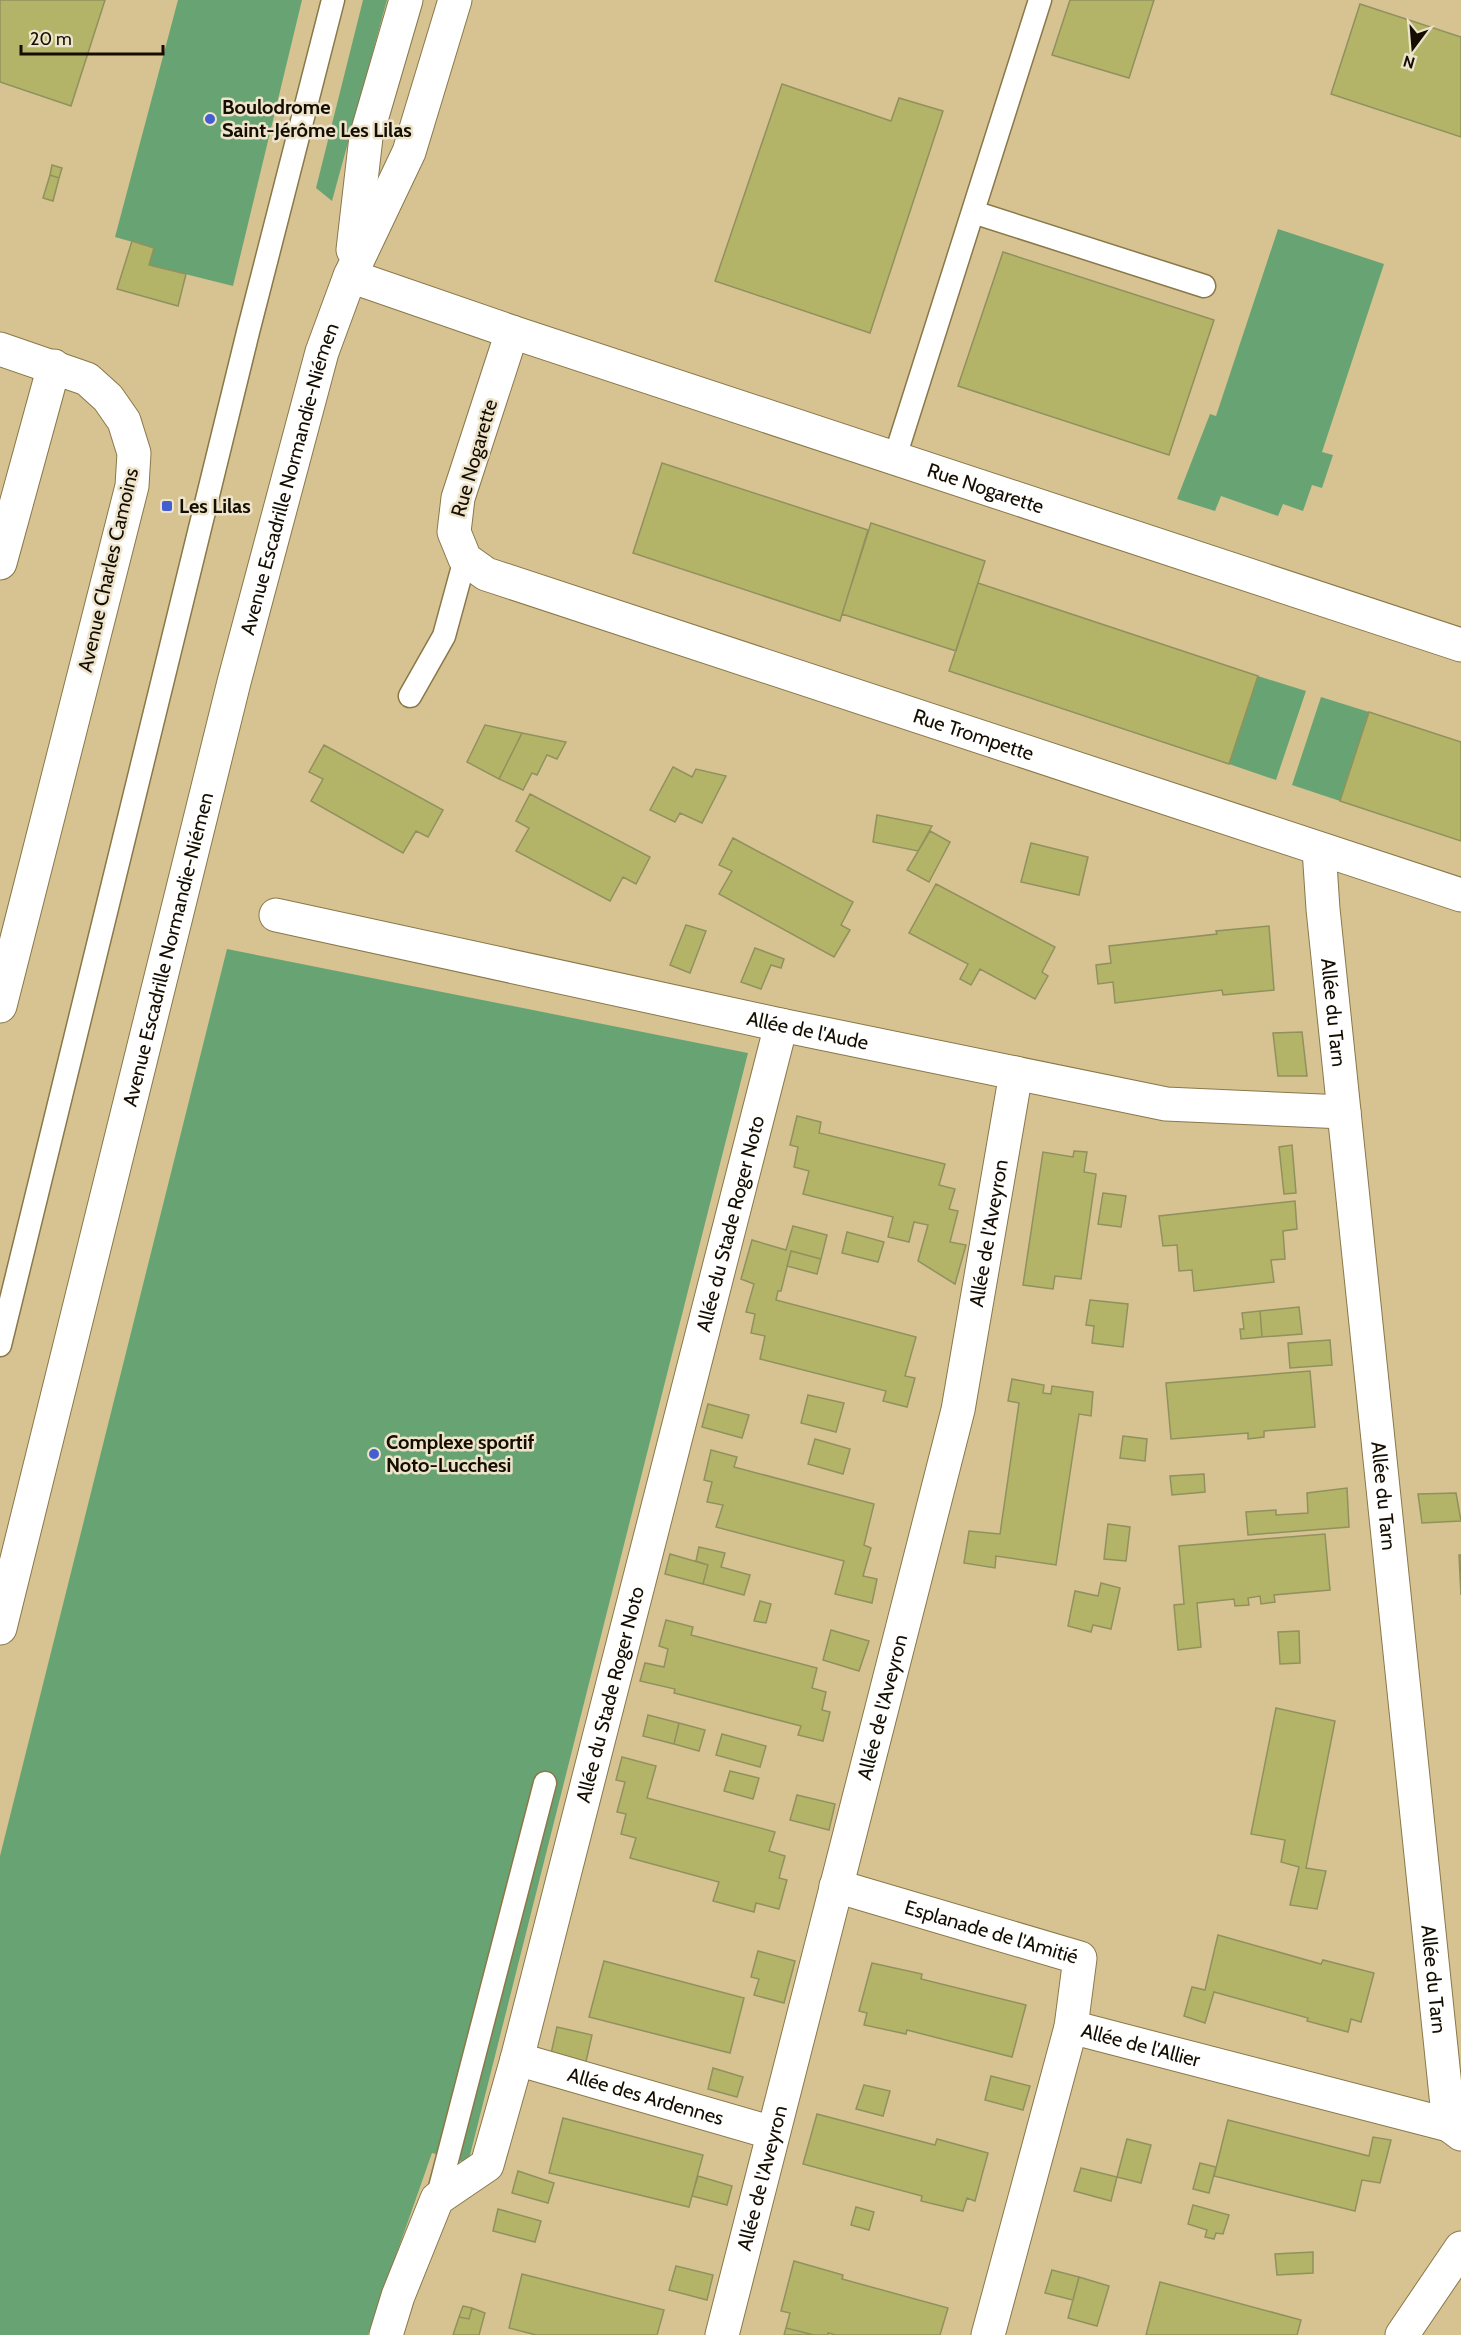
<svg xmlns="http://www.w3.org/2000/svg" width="1461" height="2335" font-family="Cabin,sans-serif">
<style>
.green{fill:#68a473}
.building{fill:#b3b467;stroke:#90915f;stroke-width:1.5}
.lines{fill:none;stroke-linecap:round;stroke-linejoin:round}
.lane-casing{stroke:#8a7849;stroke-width:25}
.street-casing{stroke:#8a7849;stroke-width:35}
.secondary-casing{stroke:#8a7849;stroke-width:35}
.lane{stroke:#fff;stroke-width:22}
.street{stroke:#fff;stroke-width:33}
.secondary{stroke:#fff;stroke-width:33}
.poi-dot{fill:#425ed1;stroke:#eee4cb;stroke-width:2}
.labels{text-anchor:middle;stroke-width:5;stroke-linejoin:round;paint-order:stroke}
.poi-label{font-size:20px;font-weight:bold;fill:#150e00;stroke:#eee4cb;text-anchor:start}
.street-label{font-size:20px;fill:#150e00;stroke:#eee4cb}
</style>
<rect width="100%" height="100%" fill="#d6c391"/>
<path class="green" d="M 178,0 L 302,0 L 233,286 L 149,265 L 154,248 L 115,237 Z
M 363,0 L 387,0 L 332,201 L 316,188 Z
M 1278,229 L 1384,264 L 1322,452 L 1333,455 L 1322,488 L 1312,485 L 1303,511 L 1283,504 L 1278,516 L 1221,496 L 1215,511 L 1177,499 L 1210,414 L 1216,416 Z
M 1258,676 L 1306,691 L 1276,780 L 1229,764 Z
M 1321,697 L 1369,712 L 1340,801 L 1292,785 Z
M 227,949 L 748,1053 L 468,2163 L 432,2153 L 368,2335 L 0,2335 L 0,1856 Z"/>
<path class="building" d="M 0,0 L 105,0 L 71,106 L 0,82 Z
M 1070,0 L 1154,0 L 1129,78 L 1052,55 Z
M 1360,4 L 1461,37 L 1461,137 L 1331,94 Z
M 782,84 L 891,121 L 899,98 L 943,111 L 870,333 L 715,281 Z
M 52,165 L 62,168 L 59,178 L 50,175 Z
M 50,175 L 59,178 L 53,201 L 43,198 Z
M 132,241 L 154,248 L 149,265 L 186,274 L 178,306 L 117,289 Z
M 1003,252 L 1214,320 L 1169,455 L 958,386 Z
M 662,463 L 868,530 L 840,621 L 633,553 Z
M 871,523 L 985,561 L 956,651 L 842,614 Z
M 978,583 L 1258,676 L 1229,764 L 949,671 Z
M 1369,712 L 1461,742 L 1461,841 L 1340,801 Z
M 485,725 L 522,733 L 499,779 L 467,762 Z
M 522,733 L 566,742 L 557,759 L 547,755 L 537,775 L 532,773 L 523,790 L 499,779 Z
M 324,745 L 443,810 L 428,837 L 416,831 L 403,853 L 311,801 L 323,779 L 309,772 Z
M 673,767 L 692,777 L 696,769 L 726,776 L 702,823 L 680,813 L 675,822 L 650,810 Z
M 530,794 L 650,857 L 636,884 L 623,877 L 610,901 L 516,851 L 529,828 L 516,821 Z
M 877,815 L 932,826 L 918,851 L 873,842 Z
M 930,831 L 950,842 L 929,882 L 907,870 Z
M 733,838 L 853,902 L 841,925 L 850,930 L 834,957 L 719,894 L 732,871 L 719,865 Z
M 1031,843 L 1088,857 L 1079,895 L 1021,882 Z
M 936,884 L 1055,947 L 1042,972 L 1048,976 L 1035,999 L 980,969 L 971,985 L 960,979 L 968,964 L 909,933 Z
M 686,925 L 706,931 L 690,973 L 670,965 Z
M 1269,926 L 1274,990 L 1223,995 L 1222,990 L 1115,1003 L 1113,982 L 1098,984 L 1096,965 L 1111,963 L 1109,946 L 1217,934 L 1216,931 Z
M 755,948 L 784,959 L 781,968 L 771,965 L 761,989 L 741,982 Z
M 1302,1032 L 1307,1076 L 1278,1076 L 1273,1033 Z
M 797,1116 L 821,1122 L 819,1133 L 945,1164 L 939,1185 L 955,1189 L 949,1209 L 958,1211 L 950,1242 L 966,1245 L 955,1284 L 918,1261 L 928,1225 L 914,1222 L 909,1242 L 888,1237 L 893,1217 L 803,1194 L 809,1171 L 794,1167 L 798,1147 L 790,1145 Z
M 1292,1145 L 1296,1193 L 1284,1194 L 1279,1147 Z
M 1074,1151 L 1087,1152 L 1084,1172 L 1096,1174 L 1081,1279 L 1055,1276 L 1053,1289 L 1023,1285 L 1043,1152 L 1073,1157 Z
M 1103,1193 L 1126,1196 L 1121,1227 L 1098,1224 Z
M 1295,1201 L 1297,1229 L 1283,1231 L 1285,1259 L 1271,1260 L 1274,1282 L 1194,1291 L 1192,1270 L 1179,1271 L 1177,1245 L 1163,1246 L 1159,1216 Z
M 793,1226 L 827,1235 L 821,1259 L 791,1251 L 781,1291 L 778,1291 L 776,1300 L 916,1337 L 905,1376 L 915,1378 L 907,1407 L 883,1401 L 886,1391 L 760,1359 L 765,1336 L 751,1333 L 755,1314 L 746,1312 L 754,1284 L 741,1279 L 752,1240 L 786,1250 Z
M 847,1232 L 884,1242 L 878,1262 L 842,1253 Z
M 791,1251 L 821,1259 L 817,1274 L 787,1266 Z
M 1090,1300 L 1128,1304 L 1123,1347 L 1092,1343 L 1094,1326 L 1086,1325 Z
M 1299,1307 L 1302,1334 L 1262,1337 L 1260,1311 Z
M 1260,1311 L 1262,1337 L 1241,1339 L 1240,1329 L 1244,1329 L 1242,1313 Z
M 1330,1340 L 1332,1365 L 1290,1368 L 1288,1343 Z
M 1310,1371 L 1315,1427 L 1264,1431 L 1264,1437 L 1248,1439 L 1248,1433 L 1171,1439 L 1166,1383 Z
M 1012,1379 L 1044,1385 L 1043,1393 L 1051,1394 L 1052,1386 L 1093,1392 L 1091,1416 L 1079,1414 L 1056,1565 L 996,1556 L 995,1568 L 964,1563 L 969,1531 L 1000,1534 L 1019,1403 L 1008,1401 Z
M 808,1395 L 844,1403 L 836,1432 L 801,1423 Z
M 708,1404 L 749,1415 L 742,1438 L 702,1427 Z
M 1123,1436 L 1147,1439 L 1145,1461 L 1120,1458 Z
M 815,1439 L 850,1449 L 843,1474 L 808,1464 Z
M 711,1450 L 737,1457 L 734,1467 L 874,1504 L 864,1545 L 871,1548 L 863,1576 L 877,1579 L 872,1603 L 835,1594 L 844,1561 L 716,1527 L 723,1505 L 707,1502 L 712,1482 L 704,1480 Z
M 1204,1474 L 1205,1492 L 1172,1495 L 1170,1476 Z
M 1347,1488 L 1349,1527 L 1248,1535 L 1246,1512 L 1276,1510 L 1276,1515 L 1308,1513 L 1307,1493 Z
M 1456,1493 L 1461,1521 L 1422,1523 L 1418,1494 Z
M 1108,1524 L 1130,1527 L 1126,1561 L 1104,1559 Z
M 1325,1534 L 1330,1590 L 1274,1595 L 1275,1602 L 1261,1604 L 1260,1596 L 1248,1598 L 1249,1605 L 1235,1606 L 1234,1599 L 1197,1603 L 1201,1647 L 1178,1650 L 1174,1605 L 1184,1604 L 1179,1546 Z
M 699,1547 L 725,1553 L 721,1567 L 750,1575 L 744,1595 L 703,1584 L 708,1565 L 696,1561 Z
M 670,1554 L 708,1565 L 703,1584 L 665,1574 Z
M 1459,1555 L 1461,1555 L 1461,1595 Z
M 1101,1583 L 1120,1588 L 1111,1629 L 1093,1625 L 1091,1632 L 1068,1626 L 1075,1591 L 1098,1596 Z
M 760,1601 L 771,1604 L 766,1623 L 754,1621 Z
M 666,1620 L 693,1627 L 691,1635 L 817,1668 L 812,1688 L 826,1692 L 822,1710 L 830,1712 L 823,1741 L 798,1735 L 801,1726 L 674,1693 L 675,1689 L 640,1681 L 645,1663 L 664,1667 L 668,1649 L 659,1646 Z
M 831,1630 L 869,1641 L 859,1671 L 823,1660 Z
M 1299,1631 L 1300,1663 L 1280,1664 L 1278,1632 Z
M 1276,1708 L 1335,1721 L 1306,1868 L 1326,1871 L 1317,1909 L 1290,1905 L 1299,1867 L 1281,1862 L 1285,1840 L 1251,1834 Z
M 648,1715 L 679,1723 L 674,1744 L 643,1736 Z
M 679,1723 L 705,1730 L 699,1751 L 674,1744 Z
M 722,1734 L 766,1746 L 760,1767 L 716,1755 Z
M 622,1757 L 656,1766 L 647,1798 L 775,1832 L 769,1851 L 785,1856 L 779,1878 L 787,1880 L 779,1909 L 756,1903 L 754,1912 L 713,1901 L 719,1882 L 630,1858 L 636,1838 L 621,1834 L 626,1814 L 617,1812 L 625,1782 L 616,1780 Z
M 730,1771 L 759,1778 L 753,1799 L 724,1791 Z
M 797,1795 L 835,1804 L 829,1830 L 790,1820 Z
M 1218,1935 L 1321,1964 L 1323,1960 L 1374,1973 L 1361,2022 L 1351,2019 L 1348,2032 L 1307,2021 L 1308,2018 L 1214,1992 L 1205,2023 L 1184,2016 L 1192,1987 L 1205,1990 Z
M 758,1951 L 795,1961 L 784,2003 L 754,1995 L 759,1979 L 751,1977 Z
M 604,1961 L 744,1998 L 730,2053 L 589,2017 Z
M 872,1963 L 922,1974 L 921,1979 L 1026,2005 L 1012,2057 L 907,2030 L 906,2034 L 864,2025 L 867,2013 L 859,2011 Z
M 557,2027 L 592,2035 L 585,2066 L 550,2058 Z
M 713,2068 L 743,2077 L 737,2097 L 708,2089 Z
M 991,2076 L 1030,2086 L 1023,2110 L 985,2100 Z
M 864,2085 L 890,2091 L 883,2116 L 856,2109 Z
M 817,2114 L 935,2145 L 937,2139 L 988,2153 L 975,2201 L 967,2198 L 963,2211 L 921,2201 L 922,2196 L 803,2164 Z
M 563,2118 L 703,2155 L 689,2207 L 549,2173 Z
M 1228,2120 L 1369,2156 L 1373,2137 L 1391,2140 L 1380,2183 L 1362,2180 L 1355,2211 L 1214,2176 Z
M 1127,2139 L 1151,2145 L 1141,2183 L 1117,2177 Z
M 1200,2163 L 1216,2167 L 1209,2193 L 1193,2189 Z
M 1081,2168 L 1117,2177 L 1111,2201 L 1074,2191 Z
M 518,2171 L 554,2183 L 548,2203 L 512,2193 Z
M 698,2176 L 732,2186 L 727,2205 L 692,2196 Z
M 1193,2205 L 1229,2215 L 1223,2234 L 1216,2233 L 1214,2239 L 1205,2237 L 1207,2230 L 1188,2224 Z
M 856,2207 L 874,2212 L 869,2230 L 851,2225 Z
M 498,2209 L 541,2221 L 535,2242 L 493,2231 Z
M 1313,2252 L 1313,2273 L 1277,2275 L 1275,2254 Z
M 794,2261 L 843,2275 L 842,2279 L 948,2308 L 940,2335 L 836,2335 L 828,2333 L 828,2335 L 814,2335 L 786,2328 L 790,2313 L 781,2311 Z
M 676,2266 L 713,2275 L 707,2300 L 669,2290 Z
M 1052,2270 L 1079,2277 L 1073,2300 L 1045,2293 Z
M 522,2274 L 664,2310 L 657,2335 L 536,2335 L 509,2328 Z
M 1079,2277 L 1109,2286 L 1097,2326 L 1068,2318 Z
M 1160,2282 L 1301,2320 L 1297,2335 L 1146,2335 Z
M 463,2306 L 472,2308 L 469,2319 L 459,2317 Z
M 472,2308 L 485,2313 L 479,2335 L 453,2335 L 459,2317 L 469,2319 Z
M 786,2328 L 814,2335 L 784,2335 Z"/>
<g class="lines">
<g class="lane-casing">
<path id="lane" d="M 973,212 L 1204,286
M 895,457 L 1040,0
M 410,696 L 444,636 L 465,559
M 0,1345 L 248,332 L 333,0
M 437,2199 L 545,1783"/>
</g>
<g class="street-casing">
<g id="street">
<path id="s1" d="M 350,276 L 512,332 L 1461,645"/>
<path id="s2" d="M 512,332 L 458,498 L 454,532 L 465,559 L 486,574 L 1461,895"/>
<path d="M 0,349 L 87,379 L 108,398 L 124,421 L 134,453 L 132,486 L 0,1006"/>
<path d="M 0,563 L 54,366"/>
<path id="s3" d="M 1319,849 L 1323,909 L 1449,2125 L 1461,2134"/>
<path id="s4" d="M 276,915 L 781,1025 L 1166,1104 L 1344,1112"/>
<path id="s5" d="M 836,1886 L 1080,1958 L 1071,2027 L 988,2335"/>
<path id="s6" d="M 1071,2027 L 1449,2125"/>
<path id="s7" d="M 517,2059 L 773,2133"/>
<path id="s8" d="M 386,2335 L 398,2296 L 437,2199 L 487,2165 L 517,2059 L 781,1025"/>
<path id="s9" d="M 722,2335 L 958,1410 L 1016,1073"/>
<path d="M 1402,2335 L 1461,2248"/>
</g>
</g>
<g class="secondary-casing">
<g id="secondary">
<path d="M 353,250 L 366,137 L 406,0"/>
<path id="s10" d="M 0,1628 L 234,682 L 322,352 L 350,276 L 409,152 L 455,0"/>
</g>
</g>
<use href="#lane" class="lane"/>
<use href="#street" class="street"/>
<use href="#secondary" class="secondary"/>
</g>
<g class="poi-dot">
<circle cx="210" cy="119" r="6"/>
<rect x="161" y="500" width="12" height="12" rx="3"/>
<circle cx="374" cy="1454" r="6"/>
</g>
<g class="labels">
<g class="poi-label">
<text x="222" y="114">Boulodrome<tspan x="222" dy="23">Saint-Jérôme Les Lilas</tspan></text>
<text x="179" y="513">Les Lilas</text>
<text x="386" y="1449">Complexe sportif<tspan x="386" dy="23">Noto-Lucchesi</tspan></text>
</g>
<g class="street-label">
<text transform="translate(474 458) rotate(-74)" y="7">Rue Nogarette</text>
<text dy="7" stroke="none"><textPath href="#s10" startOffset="1185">Avenue Escadrille Normandie-Niémen</textPath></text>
<text dy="7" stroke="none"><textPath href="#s1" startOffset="670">Rue Nogarette</textPath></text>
<text transform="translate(108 570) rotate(-77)" y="7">Avenue Charles Camoins</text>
<text dy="7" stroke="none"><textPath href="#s2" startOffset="777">Rue Trompette</textPath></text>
<text dy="7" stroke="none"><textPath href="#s10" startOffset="699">Avenue Escadrille Normandie-Niémen</textPath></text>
<text dy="7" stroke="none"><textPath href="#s3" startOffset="164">Allée du Tarn</textPath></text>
<text dy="7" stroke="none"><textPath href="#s4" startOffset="544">Allée de l'Aude</textPath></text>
<text dy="7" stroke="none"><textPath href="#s8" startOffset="1178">Allée du Stade Roger Noto</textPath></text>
<text dy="7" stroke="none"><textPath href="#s9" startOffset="1134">Allée de l'Aveyron</textPath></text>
<text dy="7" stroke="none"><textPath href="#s3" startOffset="650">Allée du Tarn</textPath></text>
<text dy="7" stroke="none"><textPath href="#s8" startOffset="692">Allée du Stade Roger Noto</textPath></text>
<text dy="7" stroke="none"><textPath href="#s9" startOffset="648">Allée de l'Aveyron</textPath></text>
<text dy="7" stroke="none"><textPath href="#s5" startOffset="162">Esplanade de l'Amitié</textPath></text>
<text dy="7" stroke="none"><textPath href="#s3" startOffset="1136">Allée du Tarn</textPath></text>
<text dy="7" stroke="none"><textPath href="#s6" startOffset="72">Allée de l'Allier</textPath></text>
<text dy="7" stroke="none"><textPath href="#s7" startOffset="134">Allée des Ardennes</textPath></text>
<text dy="7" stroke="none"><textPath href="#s9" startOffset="162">Allée de l'Aveyron</textPath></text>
</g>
</g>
<g transform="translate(1413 48) rotate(196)" stroke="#eee4cb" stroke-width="4.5" paint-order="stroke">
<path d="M0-4.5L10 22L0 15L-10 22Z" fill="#150e00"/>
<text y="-9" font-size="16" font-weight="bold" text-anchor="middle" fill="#150e00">N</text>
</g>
<path d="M21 45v9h142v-9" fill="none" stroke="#150e00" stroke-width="3"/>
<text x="30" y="45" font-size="18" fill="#150e00" stroke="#eee4cb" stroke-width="4.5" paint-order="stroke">20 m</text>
</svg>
